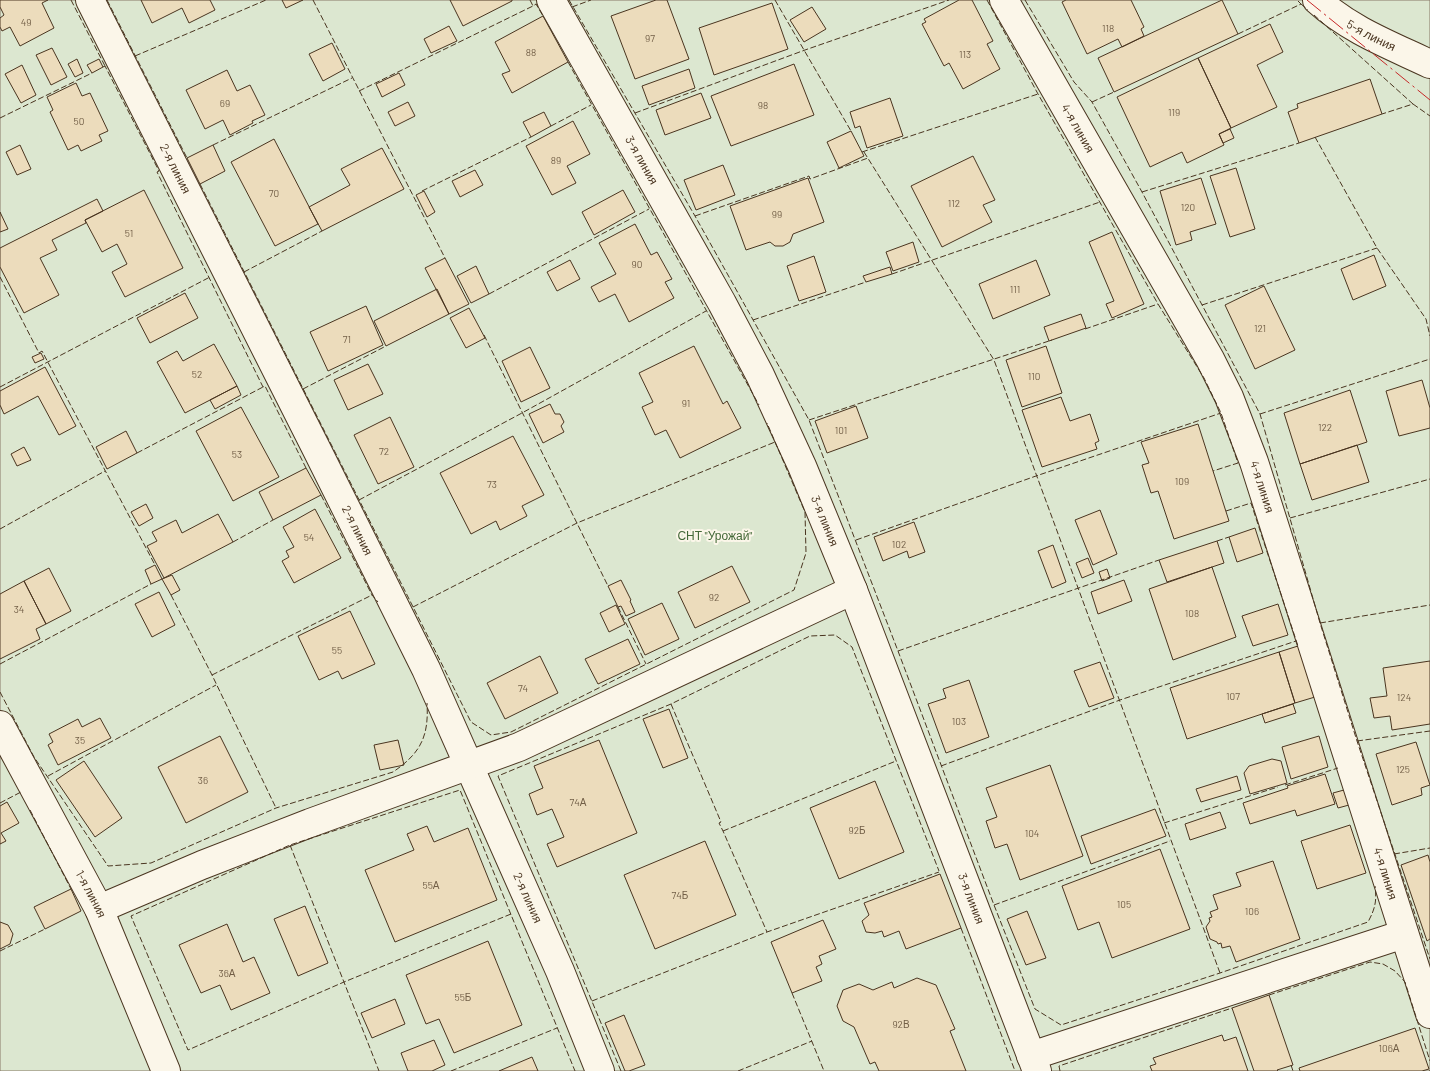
<svg xmlns="http://www.w3.org/2000/svg" width="1430" height="1071" font-family="Barlow,sans-serif">
<style>
.green{fill:#dce7d0;stroke:#887966}
.building{fill:#ecdcbc;stroke:#4a3520}
.lines{fill:none;stroke-linecap:round;stroke-linejoin:round}
.minor-casing{stroke:#4a3520;stroke-width:30}
.minor{stroke:#fbf6e9;stroke-width:28}
.fence{stroke:#4a3520;stroke-width:1;stroke-dasharray:6 2.5;stroke-linecap:butt}
.power{stroke:#c62828;stroke-width:1;stroke-dasharray:18 4 2.5 4;stroke-linecap:butt}
.labels{text-anchor:middle;stroke-width:4;stroke-linejoin:round;paint-order:stroke}
.number-label{font-size:10px;fill:#725f47}
.street-label{font-size:12px;fill:#4a3520;stroke:#fbf6e9}
.park-label{font-size:12px;fill:#436837;stroke:#fbf6e9}
</style>
<rect width="100%" height="100%" fill="#fbf6e9"/>
<path class="green" d="M 0,0 L 1430,0 L 1430,1071 L 0,1071 Z"/>
<path class="building" d="M 0,0 L 48,0 L 42,3 L 54,28 L 20,46 L 10,27 L 2,31 L 0,27 L 0,18 L 4,15 L 0,7 Z
M 141,0 L 210,0 L 215,10 L 189,23 L 182,8 L 152,23 Z
M 282,0 L 303,0 L 286,8 Z
M 450,0 L 512,0 L 512,1 L 463,26 Z
M 656,0 L 667,0 L 689,59 L 635,79 L 611,16 Z
M 959,0 L 972,0 L 993,41 L 987,44 L 1000,69 L 963,89 L 949,63 L 944,66 L 922,24 L 926,22 L 924,19 Z
M 1066,0 L 1131,0 L 1144,27 L 1141,29 L 1144,36 L 1122,47 L 1118,39 L 1087,54 L 1062,2 Z
M 1222,0 L 1238,34 L 1114,92 L 1098,58 Z
M 772,3 L 788,49 L 714,75 L 699,28 Z
M 812,7 L 826,29 L 804,42 L 790,20 Z
M 543,16 L 568,62 L 512,93 L 502,74 L 510,71 L 495,42 Z
M 1270,24 L 1283,52 L 1257,65 L 1277,107 L 1231,128 L 1198,58 Z
M 449,26 L 457,41 L 431,53 L 424,39 Z
M 332,43 L 345,69 L 323,81 L 309,54 Z
M 52,48 L 67,77 L 51,85 L 36,55 Z
M 1198,58 L 1231,128 L 1219,134 L 1224,145 L 1187,163 L 1182,152 L 1150,167 L 1117,97 Z
M 77,59 L 83,73 L 75,77 L 68,64 Z
M 99,59 L 103,67 L 92,73 L 87,65 Z
M 794,64 L 814,115 L 731,146 L 711,96 Z
M 22,65 L 36,95 L 21,103 L 5,74 Z
M 689,69 L 695,88 L 649,105 L 642,86 Z
M 227,70 L 237,91 L 250,85 L 265,115 L 252,121 L 253,123 L 230,135 L 223,120 L 205,129 L 186,90 Z
M 399,73 L 405,85 L 382,97 L 376,84 Z
M 1370,79 L 1382,114 L 1299,143 L 1288,112 L 1298,108 L 1297,104 Z
M 76,83 L 82,96 L 90,93 L 108,131 L 99,135 L 102,141 L 81,151 L 78,145 L 68,150 L 50,112 L 53,110 L 47,97 Z
M 701,93 L 711,118 L 665,135 L 656,110 Z
M 890,98 L 903,136 L 867,148 L 860,126 L 855,128 L 850,112 Z
M 408,102 L 415,116 L 395,126 L 388,112 Z
M 544,112 L 551,126 L 531,137 L 523,122 Z
M 573,121 L 590,154 L 567,166 L 576,183 L 552,195 L 526,146 Z
M 1230,129 L 1234,138 L 1223,143 L 1219,134 Z
M 851,131 L 864,156 L 839,168 L 827,142 Z
M 274,139 L 318,224 L 275,246 L 231,162 Z
M 20,145 L 31,169 L 17,175 L 6,152 Z
M 213,145 L 225,171 L 200,184 L 187,158 Z
M 382,148 L 404,189 L 322,231 L 309,207 L 350,185 L 341,169 Z
M 973,156 L 995,200 L 983,205 L 992,222 L 942,247 L 911,186 Z
M 723,165 L 735,195 L 696,210 L 684,180 Z
M 1236,168 L 1255,229 L 1230,237 L 1210,176 Z
M 475,170 L 483,185 L 460,197 L 452,181 Z
M 808,178 L 824,222 L 793,234 L 790,242 L 783,246 L 775,246 L 770,242 L 746,250 L 730,206 Z
M 1201,178 L 1216,224 L 1190,232 L 1192,240 L 1176,245 L 1160,191 Z
M 144,190 L 183,268 L 125,297 L 112,272 L 127,264 L 117,244 L 102,252 L 85,220 Z
M 623,190 L 635,212 L 594,235 L 582,212 Z
M 424,191 L 435,212 L 427,217 L 416,195 Z
M 97,199 L 103,211 L 85,220 L 86,223 L 52,240 L 57,250 L 40,258 L 59,295 L 24,313 L 0,267 L 0,248 Z
M 0,212 L 8,229 L 0,232 Z
M 635,224 L 651,255 L 657,252 L 672,279 L 665,282 L 674,298 L 629,322 L 615,294 L 599,302 L 591,287 L 616,274 L 599,243 Z
M 1112,232 L 1144,304 L 1112,318 L 1106,304 L 1114,301 L 1089,242 Z
M 913,242 L 919,262 L 893,271 L 886,252 Z
M 1374,255 L 1386,286 L 1353,300 L 1341,269 Z
M 814,256 L 826,292 L 799,301 L 787,266 Z
M 445,258 L 469,304 L 449,314 L 425,268 Z
M 570,260 L 580,279 L 557,291 L 547,272 Z
M 1036,260 L 1050,295 L 993,319 L 979,284 Z
M 476,266 L 489,294 L 471,303 L 457,276 Z
M 890,267 L 892,274 L 866,282 L 863,276 Z
M 1264,286 L 1295,350 L 1255,369 L 1225,305 Z
M 437,289 L 449,314 L 386,346 L 374,321 Z
M 185,293 L 198,318 L 150,343 L 137,318 Z
M 366,306 L 383,345 L 328,371 L 310,332 Z
M 469,308 L 485,338 L 466,348 L 450,318 Z
M 1081,314 L 1086,328 L 1049,341 L 1044,327 Z
M 214,344 L 237,386 L 185,413 L 157,362 L 177,351 L 183,361 Z
M 694,346 L 723,404 L 727,401 L 741,428 L 680,458 L 666,430 L 655,435 L 642,407 L 653,402 L 639,373 Z
M 1046,346 L 1062,393 L 1022,407 L 1006,360 Z
M 530,347 L 550,388 L 521,402 L 502,361 Z
M 41,353 L 44,359 L 35,363 L 32,357 Z
M 368,364 L 383,394 L 348,410 L 334,380 Z
M 45,367 L 76,426 L 59,435 L 38,396 L 4,414 L 0,405 L 0,391 Z
M 1422,380 L 1430,408 L 1430,428 L 1399,436 L 1386,391 Z
M 237,386 L 241,395 L 215,409 L 210,400 Z
M 1350,390 L 1367,442 L 1300,464 L 1284,413 Z
M 1061,397 L 1070,421 L 1090,414 L 1099,441 L 1095,443 L 1097,449 L 1042,467 L 1022,410 Z
M 550,404 L 555,414 L 560,414 L 564,422 L 561,426 L 564,432 L 543,443 L 529,414 Z
M 856,406 L 868,438 L 827,453 L 815,421 Z
M 241,407 L 279,477 L 233,501 L 196,431 Z
M 390,417 L 414,467 L 378,484 L 354,435 Z
M 1198,424 L 1229,521 L 1174,539 L 1158,491 L 1151,493 L 1142,465 L 1149,463 L 1141,442 Z
M 126,431 L 137,453 L 107,469 L 96,447 Z
M 513,436 L 544,495 L 522,506 L 527,516 L 500,530 L 496,521 L 471,534 L 440,473 Z
M 1357,445 L 1369,482 L 1312,500 L 1300,464 Z
M 24,447 L 31,460 L 17,466 L 11,454 Z
M 306,468 L 321,495 L 273,520 L 259,492 Z
M 146,504 L 153,518 L 139,526 L 131,512 Z
M 315,509 L 341,558 L 294,583 L 282,561 L 289,557 L 286,551 L 294,547 L 283,527 Z
M 1100,510 L 1117,554 L 1093,565 L 1075,520 Z
M 218,514 L 233,542 L 164,578 L 147,546 L 157,541 L 152,532 L 176,520 L 182,533 Z
M 914,522 L 925,552 L 909,558 L 907,551 L 883,561 L 874,537 Z
M 1255,528 L 1263,553 L 1237,562 L 1229,537 Z
M 1217,541 L 1224,563 L 1167,582 L 1159,560 Z
M 1053,545 L 1066,582 L 1052,588 L 1038,551 Z
M 1088,558 L 1094,573 L 1082,578 L 1076,563 Z
M 155,565 L 162,579 L 151,584 L 145,570 Z
M 732,566 L 750,602 L 695,628 L 678,592 Z
M 1212,567 L 1236,637 L 1173,660 L 1149,589 Z
M 49,568 L 71,611 L 46,624 L 24,581 Z
M 1107,569 L 1110,578 L 1102,581 L 1099,572 Z
M 172,575 L 180,590 L 171,595 L 162,579 Z
M 621,580 L 631,600 L 630,601 L 635,612 L 626,616 L 621,606 L 618,607 L 608,586 Z
M 1124,580 L 1132,601 L 1098,614 L 1091,592 Z
M 24,581 L 46,624 L 36,629 L 40,639 L 0,659 L 0,594 Z
M 159,592 L 175,625 L 152,637 L 135,604 Z
M 662,603 L 679,639 L 645,655 L 628,619 Z
M 1278,604 L 1288,635 L 1253,646 L 1242,616 Z
M 616,605 L 625,624 L 609,632 L 600,613 Z
M 350,611 L 375,664 L 342,679 L 338,671 L 319,680 L 298,636 Z
M 628,639 L 640,664 L 598,684 L 585,659 Z
M 1298,646 L 1315,697 L 1295,703 L 1279,652 Z
M 1279,652 L 1295,703 L 1187,739 L 1170,688 Z
M 540,656 L 558,693 L 505,719 L 487,683 Z
M 1430,661 L 1430,724 L 1392,730 L 1390,716 L 1374,718 L 1370,698 L 1387,696 L 1383,668 Z
M 1100,662 L 1114,698 L 1089,707 L 1074,671 Z
M 969,680 L 989,737 L 946,753 L 928,704 L 946,698 L 943,689 Z
M 1293,704 L 1296,713 L 1265,723 L 1262,714 Z
M 669,709 L 688,758 L 663,768 L 643,719 Z
M 100,718 L 111,738 L 58,765 L 48,745 L 53,742 L 49,734 L 78,719 L 82,727 Z
M 220,736 L 248,792 L 186,823 L 158,767 Z
M 1319,736 L 1328,767 L 1291,779 L 1282,747 Z
M 398,740 L 404,765 L 380,770 L 374,745 Z
M 599,740 L 637,833 L 557,867 L 547,844 L 564,837 L 552,809 L 537,815 L 529,794 L 543,788 L 534,766 Z
M 1416,742 L 1430,785 L 1421,788 L 1422,795 L 1392,805 L 1376,754 Z
M 1272,759 L 1281,761 L 1287,783 L 1250,794 L 1244,773 L 1249,766 Z
M 84,761 L 122,818 L 95,837 L 56,780 Z
M 1050,765 L 1083,856 L 1020,880 L 1007,844 L 995,848 L 986,821 L 997,817 L 986,788 Z
M 1325,774 L 1335,804 L 1297,816 L 1295,810 L 1250,824 L 1243,803 L 1288,788 L 1287,786 Z
M 1237,776 L 1241,790 L 1201,802 L 1196,789 Z
M 875,781 L 904,852 L 839,879 L 810,808 Z
M 1344,790 L 1349,805 L 1338,808 L 1333,793 Z
M 7,802 L 19,823 L 1,833 L 6,841 L 0,844 L 0,806 Z
M 1155,809 L 1166,836 L 1091,864 L 1081,836 Z
M 1220,812 L 1226,828 L 1190,840 L 1185,824 Z
M 1350,825 L 1366,873 L 1317,889 L 1301,841 Z
M 427,826 L 434,842 L 468,828 L 497,900 L 395,942 L 365,870 L 414,850 L 407,834 Z
M 705,841 L 736,915 L 655,949 L 624,875 Z
M 1160,849 L 1190,929 L 1112,958 L 1099,922 L 1078,930 L 1062,886 Z
M 1428,855 L 1430,862 L 1430,939 L 1427,941 L 1401,865 Z
M 1273,861 L 1300,939 L 1236,962 L 1230,946 L 1222,948 L 1221,943 L 1218,944 L 1217,942 L 1210,939 L 1206,927 L 1210,921 L 1209,918 L 1212,917 L 1210,912 L 1218,909 L 1213,895 L 1241,886 L 1236,873 Z
M 940,874 L 961,928 L 906,949 L 899,931 L 884,937 L 882,931 L 875,933 L 866,932 L 862,921 L 869,915 L 864,903 Z
M 71,889 L 81,911 L 45,929 L 34,907 Z
M 305,906 L 328,963 L 298,976 L 274,919 Z
M 1027,911 L 1046,958 L 1026,965 L 1007,919 Z
M 823,920 L 836,949 L 819,956 L 822,964 L 816,967 L 822,981 L 792,993 L 771,942 Z
M 0,922 L 8,925 L 13,934 L 10,944 L 0,949 Z
M 227,924 L 243,962 L 254,957 L 270,993 L 231,1010 L 220,985 L 201,993 L 179,945 Z
M 488,941 L 522,1025 L 454,1053 L 439,1019 L 426,1024 L 406,975 Z
M 917,978 L 936,985 L 955,1029 L 950,1031 L 966,1071 L 879,1071 L 875,1062 L 870,1064 L 854,1027 L 843,1021 L 837,1006 L 843,990 L 859,984 L 873,990 L 892,982 L 894,988 Z
M 1269,995 L 1293,1065 L 1277,1070 L 1278,1071 L 1254,1071 L 1232,1008 Z
M 395,999 L 405,1024 L 372,1038 L 361,1013 Z
M 624,1015 L 645,1065 L 629,1071 L 625,1071 L 605,1023 Z
M 1415,1028 L 1429,1069 L 1422,1071 L 1300,1071 L 1299,1068 Z
M 1222,1035 L 1224,1041 L 1236,1037 L 1248,1071 L 1152,1071 L 1150,1066 L 1156,1064 L 1153,1058 Z
M 434,1040 L 445,1065 L 432,1071 L 408,1071 L 401,1053 Z
M 532,1057 L 538,1071 L 499,1071 Z"/>
<g class="lines">
<g class="minor-casing">
<g id="minor">
<path id="s1" d="M 90,0 L 318,452 L 426,669 L 560,971 L 600,1071"/>
<path id="s2" d="M 551,0 L 722,303 L 760,375 L 802,466 L 853,590 L 1037,1071"/>
<path id="s3" d="M 1004,0 L 1210,359 L 1229,397 L 1254,462 L 1430,1014"/>
<path id="s4" d="M 1317,0 C 1350,30 1390,45 1430,64"/>
<path id="s5" d="M 0,725 L 99,909 L 166,1071"/>
<path d="M 99,909 L 202,865 L 310,823 L 519,747 L 853,590"/>
<path d="M 1031,1056 L 1404,934"/>
</g>
</g>
<use href="#minor" class="minor"/>
<path class="fence" d="M 71,0 L 105,66
M 107,0 L 187,158
M 313,0 L 445,258
M 530,0 L 533,6 L 536,4 L 543,16
M 569,0 L 695,216 L 809,420 L 898,651 L 994,905 L 1035,1009 L 1061,1025 L 1220,973 L 1368,922 C 1375,909 1377,901 1375,886
M 775,0 L 851,131
M 987,0 L 1038,94 L 1158,304 L 1204,378 L 1221,413 L 1238,463 L 1213,471
M 1025,0 L 1074,82 L 1092,102 L 1142,192 L 1260,414 L 1320,623 L 1357,741 L 1430,959
M 1301,4 L 1308,10
M 572,7 L 591,0
M 1314,15 L 1413,104 L 1382,114
M 1238,34 L 1301,4 L 1297,0
M 135,56 L 266,0
M 568,62 L 759,405
M 103,67 L 105,66 L 159,171 L 157,172 L 263,387 L 265,386 L 306,468
M 359,91 L 533,6
M 1092,102 L 1114,92
M 1413,104 L 1430,116
M 635,113 L 805,50 L 949,0
M 0,118 L 92,73
M 551,126 L 591,105
M 1315,137 L 1377,248 L 1426,319 L 1430,336
M 213,145 L 352,78
M 862,152 L 1038,94
M 864,152 L 994,360 L 1220,973
M 200,184 L 471,722 L 491,735 L 511,732 L 794,590 L 806,553 L 805,512 L 767,423
M 422,191 L 531,137
M 1142,192 L 1299,143
M 695,216 L 809,176 L 810,179 L 868,158
M 244,272 L 322,231
M 892,274 L 1100,202
M 0,277 L 39,353 L 42,351 L 155,565
M 489,294 L 649,209
M 1202,305 L 1377,248
M 753,320 L 866,282
M 1085,329 L 1158,304
M 484,335 L 608,586
M 0,387 L 210,277
M 303,389 L 386,346
M 1260,414 L 1430,359
M 809,420 L 1052,340
M 137,453 L 263,387
M 321,495 L 372,595 L 378,602
M 359,500 L 522,413 L 706,311
M 1226,511 L 1251,503 L 1298,646
M 1290,518 L 1430,479
M 0,529 L 105,471
M 856,540 L 1036,476 L 1221,413
M 1217,541 L 1229,537
M 233,542 L 273,520
M 171,595 L 212,675 L 276,808
M 413,607 L 577,523 L 775,442
M 618,607 L 646,664
M 1320,623 L 1430,605
M 898,651 L 1159,560
M 0,664 L 151,584
M 212,675 L 372,595
M 0,692 L 34,757 L 108,866 L 151,863 L 276,808 L 393,772 C 421,753 429,736 427,703
M 671,704 L 721,822 L 719,823 L 723,831 L 767,932
M 1357,741 L 1430,731
M 941,766 L 1120,700 L 1296,641
M 48,776 L 216,685
M 1285,785 L 1338,768
M 0,803 L 21,792
M 30,810 L 71,889
M 1164,823 L 1278,787
M 723,831 L 896,761
M 290,845 L 379,1071
M 1394,854 L 1430,848
M 994,905 L 1170,841
M 511,914 L 344,982 L 188,1050 L 131,916 L 290,845 L 460,790 L 575,1071
M 961,928 L 1015,1071
M 0,951 L 45,929
M 792,993 L 824,1071
M 1269,995 L 1370,962 L 1383,964 L 1395,971 L 1405,982 L 1430,1061
M 592,1001 L 767,932 L 939,872
M 1291,1065 L 1293,1071
M 451,1071 L 557,1028
M 621,1071 L 498,776 L 671,704 L 810,636 L 835,635 L 852,647 L 939,871
M 738,1071 L 812,1041
M 1060,1071 L 1059,1066 L 1232,1008
M 1429,1071 L 1430,1071"/>
<path class="power" d="M 1307,0 L 1430,100"/>
</g>
<g class="labels">
<g class="number-label">
<text x="26" y="26">49</text>
<text x="1108" y="32">118</text>
<text x="650" y="42">97</text>
<text x="531" y="56">88</text>
<text x="965" y="58">113</text>
<text x="225" y="107">69</text>
<text x="763" y="109">98</text>
<text x="1174" y="116">119</text>
<text x="79" y="125">50</text>
<text x="556" y="164">89</text>
<text x="274" y="197">70</text>
<text x="954" y="207">112</text>
<text x="1188" y="211">120</text>
<text x="777" y="218">99</text>
<text x="129" y="237">51</text>
<text x="637" y="268">90</text>
<text x="1015" y="293">111</text>
<text x="1260" y="332">121</text>
<text x="347" y="343">71</text>
<text x="197" y="378">52</text>
<text x="1034" y="380">110</text>
<text x="686" y="407">91</text>
<text x="1325" y="431">122</text>
<text x="841" y="434">101</text>
<text x="384" y="455">72</text>
<text x="237" y="458">53</text>
<text x="1182" y="485">109</text>
<text x="492" y="488">73</text>
<text x="309" y="541">54</text>
<text x="899" y="548">102</text>
<text x="714" y="601">92</text>
<text x="19" y="613">34</text>
<text x="1192" y="617">108</text>
<text x="337" y="654">55</text>
<text x="523" y="692">74</text>
<text x="1233" y="700">107</text>
<text x="1404" y="701">124</text>
<text x="959" y="725">103</text>
<text x="80" y="744">35</text>
<text x="1403" y="773">125</text>
<text x="203" y="784">36</text>
<text x="578" y="806">74А</text>
<text x="857" y="834">92Б</text>
<text x="1032" y="837">104</text>
<text x="431" y="889">55А</text>
<text x="680" y="899">74Б</text>
<text x="1124" y="908">105</text>
<text x="1252" y="915">106</text>
<text x="227" y="977">36А</text>
<text x="463" y="1001">55Б</text>
<text x="901" y="1028">92В</text>
<text x="1389" y="1052">106А</text>
</g>
<g class="street-label">
<text dy="4" stroke="none"><textPath href="#s4" startOffset="65">5-я линия</textPath></text>
<text dy="4" stroke="none"><textPath href="#s3" startOffset="148">4-я линия</textPath></text>
<text dy="4" stroke="none"><textPath href="#s2" startOffset="184">3-я линия</textPath></text>
<text dy="4" stroke="none"><textPath href="#s1" startOffset="189">2-я линия</textPath></text>
<text dy="4" stroke="none"><textPath href="#s3" startOffset="552">4-я линия</textPath></text>
<text dy="4" stroke="none"><textPath href="#s2" startOffset="589">3-я линия</textPath></text>
<text dy="4" stroke="none"><textPath href="#s1" startOffset="594">2-я линия</textPath></text>
<text dy="4" stroke="none"><textPath href="#s3" startOffset="958">4-я линия</textPath></text>
<text dy="4" stroke="none"><textPath href="#s5" startOffset="192">1-я линия</textPath></text>
<text dy="4" stroke="none"><textPath href="#s1" startOffset="999">2-я линия</textPath></text>
<text dy="4" stroke="none"><textPath href="#s2" startOffset="994">3-я линия</textPath></text>
</g>
<g class="park-label">
<text x="715" y="540">СНТ "Урожай"</text>
</g>
</g>
</svg>
